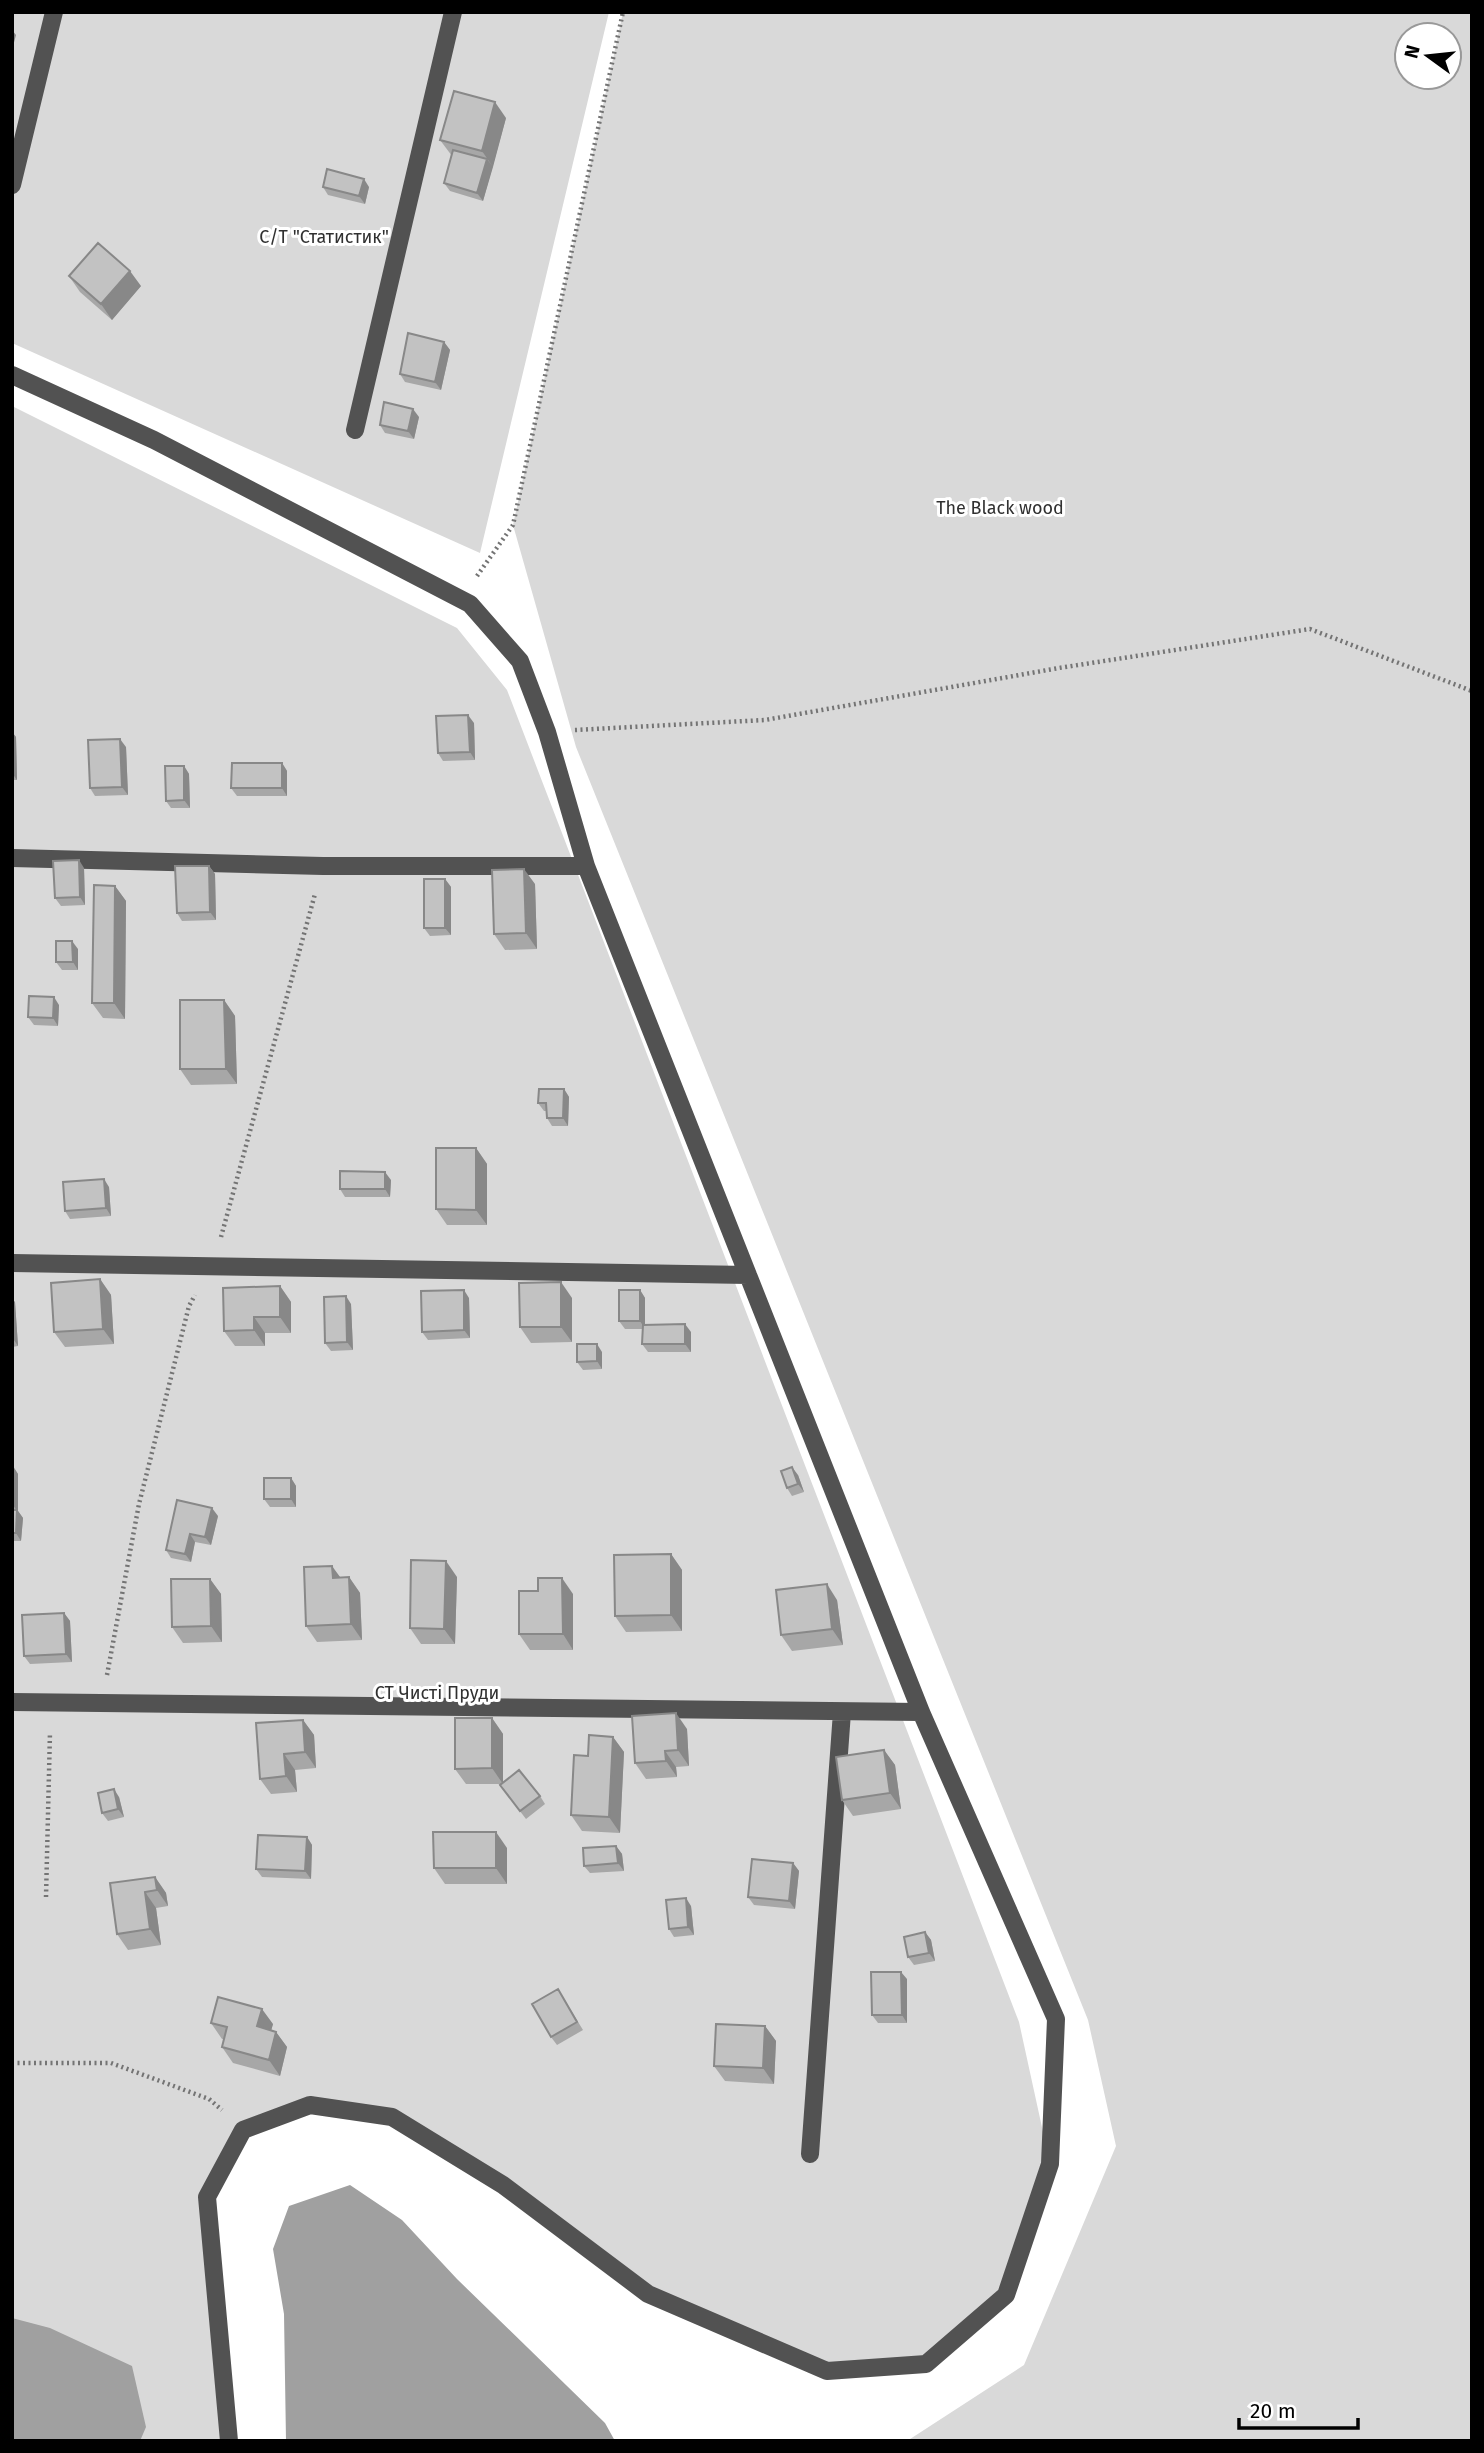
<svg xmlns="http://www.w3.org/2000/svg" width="1484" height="2453" font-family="'Fira Sans',sans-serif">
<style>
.green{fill:#d9d9d9;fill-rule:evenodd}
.water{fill:#a0a0a0}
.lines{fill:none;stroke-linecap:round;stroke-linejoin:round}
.path{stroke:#747474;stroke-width:4.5;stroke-dasharray:2 3.5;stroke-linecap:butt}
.minor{stroke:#525252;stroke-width:18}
.wall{fill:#a7a7a7}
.shaded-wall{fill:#888}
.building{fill:#c2c2c2;stroke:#888;stroke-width:2}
.labels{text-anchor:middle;stroke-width:6;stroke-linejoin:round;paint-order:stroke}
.park-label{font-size:18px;fill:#303030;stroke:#fff}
</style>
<rect width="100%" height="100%" fill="#fff"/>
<path class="green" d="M 12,12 L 609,12 L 480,553 L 12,343 Z
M 623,12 L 1472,12 L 1472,2441 L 907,2441 L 1024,2365 L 1116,2146 L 1088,2020 L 576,747 L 513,525 ZM 1407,35 L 1449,35 L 1449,77 L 1407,77 Z
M 12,406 L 457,628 L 507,690 L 1019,2022 L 1050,2164 L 1006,2295 L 926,2364 L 827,2371 L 648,2294 L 392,2117 L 310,2105 L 243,2130 L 207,2197 L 229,2441 L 12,2441 Z"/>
<path class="water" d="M 350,2185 L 402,2220 L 457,2279 L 605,2423 L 615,2441 L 286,2441 L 284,2314 L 273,2249 L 289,2206 Z
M 12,2318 L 50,2328 L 132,2366 L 146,2427 L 140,2441 L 12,2441 Z"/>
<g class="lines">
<path class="path" d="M 477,576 L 513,525 L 623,12
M 575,730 L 765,720 L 1059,668 L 1310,629 L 1472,691
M 221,1237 L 315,894
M 107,1675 L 139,1504 L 189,1306 L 195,1295
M 46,1897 L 50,1732
M 12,2063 L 111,2063 L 209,2099 L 222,2110"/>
<path class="minor" d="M 12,185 L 54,12
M 12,375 L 154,440 L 470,604 L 520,661 L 547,732 L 586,866 L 921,1712 L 1056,2019 L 1050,2164 L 1006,2295 L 926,2364 L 827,2371 L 648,2294 L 503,2185 L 392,2117 L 310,2105 L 243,2130 L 207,2197 L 229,2441
M 355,430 L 453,12
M 12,858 L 323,866 L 586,866
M 12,1263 L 748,1275
M 12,1702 L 921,1712
M 810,2154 L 842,1712"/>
</g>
<path class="wall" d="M 506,118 L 483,201 L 450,191 L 444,183 L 452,156 L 440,140 Z
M 323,187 L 369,187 L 365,204 L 328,195 Z
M 69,276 L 141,286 L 112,320 L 80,292 Z
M 444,342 L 450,350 L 441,390 L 405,382 L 400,374 Z
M 419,417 L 414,439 L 385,433 L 380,425 Z
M 474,723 L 475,760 L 443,761 L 438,753 Z
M 12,732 L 16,737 L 17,780 L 12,780 Z
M 126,747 L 128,795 L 95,796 L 90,788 Z
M 282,763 L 287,771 L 287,796 L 237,796 L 231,788 Z
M 184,766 L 189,774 L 190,808 L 171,808 L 166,801 Z
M 209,866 L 215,874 L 216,920 L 182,921 L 177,913 Z
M 84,868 L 85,905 L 61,906 L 55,898 Z
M 445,879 L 451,887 L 451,935 L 430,936 L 424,928 Z
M 535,884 L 537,949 L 505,950 L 494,934 Z
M 115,886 L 126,901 L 125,1019 L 103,1018 L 92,1003 Z
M 78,949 L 78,970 L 62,970 L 56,962 Z
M 224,1000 L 235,1016 L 237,1084 L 191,1085 L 180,1069 Z
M 59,1005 L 58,1026 L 34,1025 L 28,1017 Z
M 564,1089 L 569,1097 L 568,1126 L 552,1126 L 547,1118 L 546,1111 L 544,1111 L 538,1103 Z
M 476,1148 L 487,1164 L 487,1225 L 447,1225 L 436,1209 Z
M 391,1180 L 390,1197 L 345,1197 L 340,1189 Z
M 109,1187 L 111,1216 L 70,1219 L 65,1211 Z
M 100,1279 L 111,1295 L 114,1344 L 65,1347 L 54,1332 Z
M 280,1286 L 291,1302 L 291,1333 L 265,1333 L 265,1346 L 235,1346 L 224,1331 Z
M 640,1290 L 645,1298 L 645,1325 L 691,1332 L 691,1352 L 648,1352 L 642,1344 L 643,1329 L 625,1329 L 619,1321 Z
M 469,1298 L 470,1338 L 428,1340 L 422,1332 Z
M 572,1298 L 572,1342 L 531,1343 L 520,1327 Z
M 12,1299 L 15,1302 L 18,1346 L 12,1347 Z
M 351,1304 L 353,1350 L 331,1351 L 325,1343 Z
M 602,1352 L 602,1369 L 583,1370 L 577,1362 Z
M 12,1466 L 18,1474 L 18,1511 L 23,1518 L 21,1541 L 12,1541 Z
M 798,1475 L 804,1492 L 792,1496 L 787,1488 Z
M 291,1478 L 296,1486 L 296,1507 L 270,1507 L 264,1499 Z
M 218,1516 L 211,1545 L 195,1542 L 191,1562 L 171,1558 L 166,1550 Z
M 671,1554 L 682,1570 L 682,1631 L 626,1632 L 615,1616 Z
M 349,1577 L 360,1593 L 362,1640 L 317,1642 L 306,1626 L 341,1578 Z
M 457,1577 L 455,1644 L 421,1644 L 410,1628 Z
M 210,1579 L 221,1594 L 222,1642 L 183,1643 L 172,1627 Z
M 573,1594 L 573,1650 L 530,1650 L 519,1634 Z
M 837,1600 L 843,1645 L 792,1651 L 781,1635 Z
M 64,1613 L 70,1621 L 72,1662 L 30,1664 L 24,1656 Z
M 492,1718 L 503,1734 L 503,1783 L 540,1796 L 545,1804 L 526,1819 L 500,1785 L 502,1784 L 466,1784 L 455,1769 Z
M 303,1720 L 314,1735 L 316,1768 L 295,1770 L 297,1792 L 271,1794 L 260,1779 Z
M 687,1729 L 689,1766 L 676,1767 L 677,1777 L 646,1779 L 635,1763 Z
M 613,1737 L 624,1752 L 620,1833 L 582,1831 L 571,1815 L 588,1756 Z
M 884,1750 L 895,1765 L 901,1809 L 853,1816 L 842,1800 Z
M 119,1797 L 124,1817 L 108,1821 L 102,1813 Z
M 307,1837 L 312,1845 L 311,1879 L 262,1877 L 256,1869 Z
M 616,1846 L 622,1854 L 624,1871 L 590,1873 L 584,1866 Z
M 507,1848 L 507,1884 L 445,1884 L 434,1868 Z
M 793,1863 L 799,1871 L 795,1909 L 754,1905 L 748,1897 Z
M 155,1877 L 166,1893 L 168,1906 L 156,1908 L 161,1945 L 128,1950 L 117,1934 Z
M 691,1906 L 694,1935 L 674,1937 L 669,1929 Z
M 925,1932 L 931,1940 L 935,1961 L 914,1965 L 908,1957 Z
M 907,1979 L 907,2023 L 878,2023 L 872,2015 Z
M 558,1989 L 583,2030 L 557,2045 L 551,2037 Z
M 211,2023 L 273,2024 L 271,2030 L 276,2032 L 287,2047 L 280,2076 L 233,2063 L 222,2047 L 224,2039 L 222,2039 Z
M 765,2026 L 776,2041 L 774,2084 L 725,2081 L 714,2066 Z"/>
<path class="shaded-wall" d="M 12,30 L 16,35 L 12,50 Z
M 495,102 L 506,118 L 493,167 L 482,151 Z
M 487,159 L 493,167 L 483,201 L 477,193 Z
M 364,179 L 369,187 L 365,204 L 359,196 Z
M 130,271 L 141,286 L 112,320 L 101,304 Z
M 444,342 L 450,350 L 441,390 L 435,382 Z
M 413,409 L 419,417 L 414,439 L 408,431 Z
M 468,715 L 474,723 L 475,760 L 470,752 Z
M 12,732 L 16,737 L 17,780 L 12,773 Z
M 120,739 L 126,747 L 128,795 L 122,787 Z
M 282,763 L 287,771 L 287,796 L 282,788 Z
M 184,766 L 189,774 L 190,808 L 184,800 Z
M 79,860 L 84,868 L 85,905 L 80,897 Z
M 209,866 L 215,874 L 216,920 L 210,912 Z
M 524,869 L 535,884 L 537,949 L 526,933 Z
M 445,879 L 451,887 L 451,935 L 445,928 Z
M 115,886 L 126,901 L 125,1019 L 114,1003 Z
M 72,941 L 78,949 L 78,970 L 73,962 Z
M 54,997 L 59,1005 L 58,1026 L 53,1018 Z
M 224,1000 L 235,1016 L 237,1084 L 226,1069 Z
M 564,1089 L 569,1097 L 568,1126 L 563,1118 Z
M 476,1148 L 487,1164 L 487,1225 L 476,1210 Z
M 385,1172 L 391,1180 L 390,1197 L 385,1189 Z
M 104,1179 L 109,1187 L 111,1216 L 106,1208 Z
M 100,1279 L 111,1295 L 114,1344 L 103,1329 Z
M 561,1282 L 572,1298 L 572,1342 L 561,1327 Z
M 280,1286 L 291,1302 L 291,1333 L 280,1317 Z
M 464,1290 L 469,1298 L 470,1338 L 464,1330 Z
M 640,1290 L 645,1298 L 645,1329 L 640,1321 Z
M 346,1296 L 351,1304 L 353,1350 L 347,1342 Z
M 12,1299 L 15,1302 L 18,1346 L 12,1337 Z
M 254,1317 L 265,1333 L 265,1346 L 254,1330 Z
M 685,1324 L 691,1332 L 691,1352 L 685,1344 Z
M 597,1344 L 602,1352 L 602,1369 L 597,1361 Z
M 13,1466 L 18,1474 L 18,1511 L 23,1518 L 21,1541 L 16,1533 L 17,1511 L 13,1505 Z
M 792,1467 L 798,1475 L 804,1492 L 798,1484 Z
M 291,1478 L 296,1486 L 296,1507 L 291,1499 Z
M 212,1508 L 218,1516 L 211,1545 L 205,1537 Z
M 190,1534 L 195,1542 L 191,1562 L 185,1554 Z
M 671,1554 L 682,1570 L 682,1631 L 671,1615 Z
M 446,1561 L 457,1577 L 455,1644 L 444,1629 Z
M 332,1566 L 343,1581 L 333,1578 Z
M 349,1577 L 360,1593 L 362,1640 L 351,1624 Z
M 562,1578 L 573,1594 L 573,1650 L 563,1634 Z
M 210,1579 L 221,1594 L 222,1642 L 211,1626 Z
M 827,1584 L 837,1600 L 843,1645 L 832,1629 Z
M 64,1613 L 70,1621 L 72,1662 L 66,1654 Z
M 676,1713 L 687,1729 L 689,1766 L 678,1750 Z
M 492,1718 L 503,1734 L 503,1784 L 492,1768 Z
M 303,1720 L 314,1735 L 316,1768 L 305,1752 Z
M 613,1737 L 624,1752 L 620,1833 L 609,1817 Z
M 884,1750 L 895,1765 L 901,1809 L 890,1793 Z
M 665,1751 L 676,1767 L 677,1777 L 666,1761 Z
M 284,1754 L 295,1770 L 297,1792 L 286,1776 Z
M 114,1789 L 119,1797 L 124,1817 L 118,1809 Z
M 496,1832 L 507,1848 L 507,1884 L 496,1868 Z
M 307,1837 L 312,1845 L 311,1879 L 305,1871 Z
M 616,1846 L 622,1854 L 624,1871 L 618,1863 Z
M 793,1863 L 799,1871 L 795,1909 L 789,1901 Z
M 155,1877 L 166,1893 L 168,1906 L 157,1890 Z
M 145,1892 L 156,1908 L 161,1945 L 150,1929 Z
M 686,1898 L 691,1906 L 694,1935 L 688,1927 Z
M 925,1932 L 931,1940 L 935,1961 L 929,1953 Z
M 901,1972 L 907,1979 L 907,2023 L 902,2015 Z
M 262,2009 L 273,2024 L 268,2042 L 257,2026 Z
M 765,2026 L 776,2041 L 774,2084 L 763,2068 Z
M 276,2032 L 287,2047 L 280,2076 L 269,2060 Z"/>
<path class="building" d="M 454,91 L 495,102 L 482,151 L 440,140 Z
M 453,150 L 487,159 L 477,193 L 444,183 Z
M 327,169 L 364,179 L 359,196 L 323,187 Z
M 98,243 L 130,271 L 101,304 L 69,276 Z
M 408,333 L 444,342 L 435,382 L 400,374 Z
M 384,402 L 413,409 L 408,431 L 380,425 Z
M 468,715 L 470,752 L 438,753 L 436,716 Z
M 120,739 L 122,787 L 90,788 L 88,740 Z
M 232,763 L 282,763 L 282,788 L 231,788 Z
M 165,766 L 184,766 L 184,800 L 166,801 Z
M 79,860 L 80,897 L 55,898 L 53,861 Z
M 175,866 L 209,866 L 210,912 L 177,913 Z
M 524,869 L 526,933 L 494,934 L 492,870 Z
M 424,879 L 445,879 L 445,928 L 424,928 Z
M 94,885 L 115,886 L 114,1003 L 92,1003 Z
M 56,941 L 72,941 L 73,962 L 56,962 Z
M 29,996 L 54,997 L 53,1018 L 28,1017 Z
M 180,1000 L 224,1000 L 226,1069 L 180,1069 Z
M 539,1089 L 564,1089 L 563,1118 L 547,1118 L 546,1103 L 538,1103 Z
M 436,1148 L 476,1148 L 476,1210 L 436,1209 Z
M 340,1171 L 385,1172 L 385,1189 L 340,1189 Z
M 104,1179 L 106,1208 L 65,1211 L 63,1182 Z
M 100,1279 L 103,1329 L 54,1332 L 51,1283 Z
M 561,1282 L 561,1327 L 520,1327 L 519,1283 Z
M 280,1286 L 280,1317 L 254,1317 L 254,1330 L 224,1331 L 223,1288 Z
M 464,1290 L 464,1330 L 422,1332 L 421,1291 Z
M 619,1290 L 640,1290 L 640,1321 L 619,1321 Z
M 346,1296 L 347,1342 L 325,1343 L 324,1297 Z
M 685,1324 L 685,1344 L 642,1344 L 643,1325 Z
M 577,1344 L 597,1344 L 597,1361 L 577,1362 Z
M 792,1467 L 798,1484 L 787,1488 L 781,1471 Z
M 264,1478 L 291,1478 L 291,1499 L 264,1499 Z
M 177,1500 L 212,1508 L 205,1537 L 190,1534 L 185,1554 L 166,1550 Z
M 12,1510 L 17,1510 L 16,1533 L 12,1533 Z
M 671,1554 L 671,1615 L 615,1616 L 614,1555 Z
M 411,1560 L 446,1561 L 444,1629 L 410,1628 Z
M 332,1566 L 333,1578 L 349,1577 L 351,1624 L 306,1626 L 304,1567 Z
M 538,1578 L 562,1578 L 563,1634 L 519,1634 L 519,1591 L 538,1591 Z
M 171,1579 L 210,1579 L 211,1626 L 172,1627 Z
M 827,1584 L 832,1629 L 781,1635 L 776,1590 Z
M 64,1613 L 66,1654 L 24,1656 L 22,1615 Z
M 676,1713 L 678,1750 L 665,1751 L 666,1761 L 635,1763 L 632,1716 Z
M 455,1718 L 492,1718 L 492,1768 L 455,1769 Z
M 303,1720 L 305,1752 L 284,1754 L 286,1776 L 260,1779 L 256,1723 Z
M 589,1735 L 613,1737 L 609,1817 L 571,1815 L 574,1755 L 588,1756 Z
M 884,1750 L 890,1793 L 842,1800 L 836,1757 Z
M 519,1770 L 540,1796 L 520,1811 L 500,1785 Z
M 114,1789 L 118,1809 L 102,1813 L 98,1793 Z
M 433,1832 L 496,1832 L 496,1868 L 434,1868 Z
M 258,1835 L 307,1837 L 305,1871 L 256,1869 Z
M 616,1846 L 618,1863 L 584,1866 L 583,1848 Z
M 752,1859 L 793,1863 L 789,1901 L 748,1897 Z
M 155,1877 L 157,1890 L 145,1892 L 150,1929 L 117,1934 L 110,1883 Z
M 686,1898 L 688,1927 L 669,1929 L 666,1900 Z
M 925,1932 L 929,1953 L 908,1957 L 904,1937 Z
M 871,1972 L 901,1972 L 902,2015 L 872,2015 Z
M 558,1989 L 577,2022 L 551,2037 L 532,2004 Z
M 218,1997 L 262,2009 L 257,2026 L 276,2032 L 269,2060 L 222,2047 L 227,2027 L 211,2023 Z
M 716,2024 L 765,2026 L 763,2068 L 714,2066 Z"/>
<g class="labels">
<g class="park-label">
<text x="324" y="243">С/Т "Статистик"</text>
<text x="1000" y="514">The Black wood</text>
<text x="437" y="1699">СТ Чисті Пруди</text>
</g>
</g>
<rect width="1484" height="2453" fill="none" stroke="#000000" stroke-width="28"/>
<g transform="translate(1428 56) rotate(285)"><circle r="33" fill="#ffffff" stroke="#999999" stroke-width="2"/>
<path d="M0-5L12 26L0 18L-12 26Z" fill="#000000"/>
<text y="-10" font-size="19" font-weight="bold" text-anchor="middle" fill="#000000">N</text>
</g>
<path d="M1239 2418v10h119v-10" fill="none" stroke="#000000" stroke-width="3.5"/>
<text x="1250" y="2418" font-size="21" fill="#000000" stroke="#ffffff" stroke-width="5" paint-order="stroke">20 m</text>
</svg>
